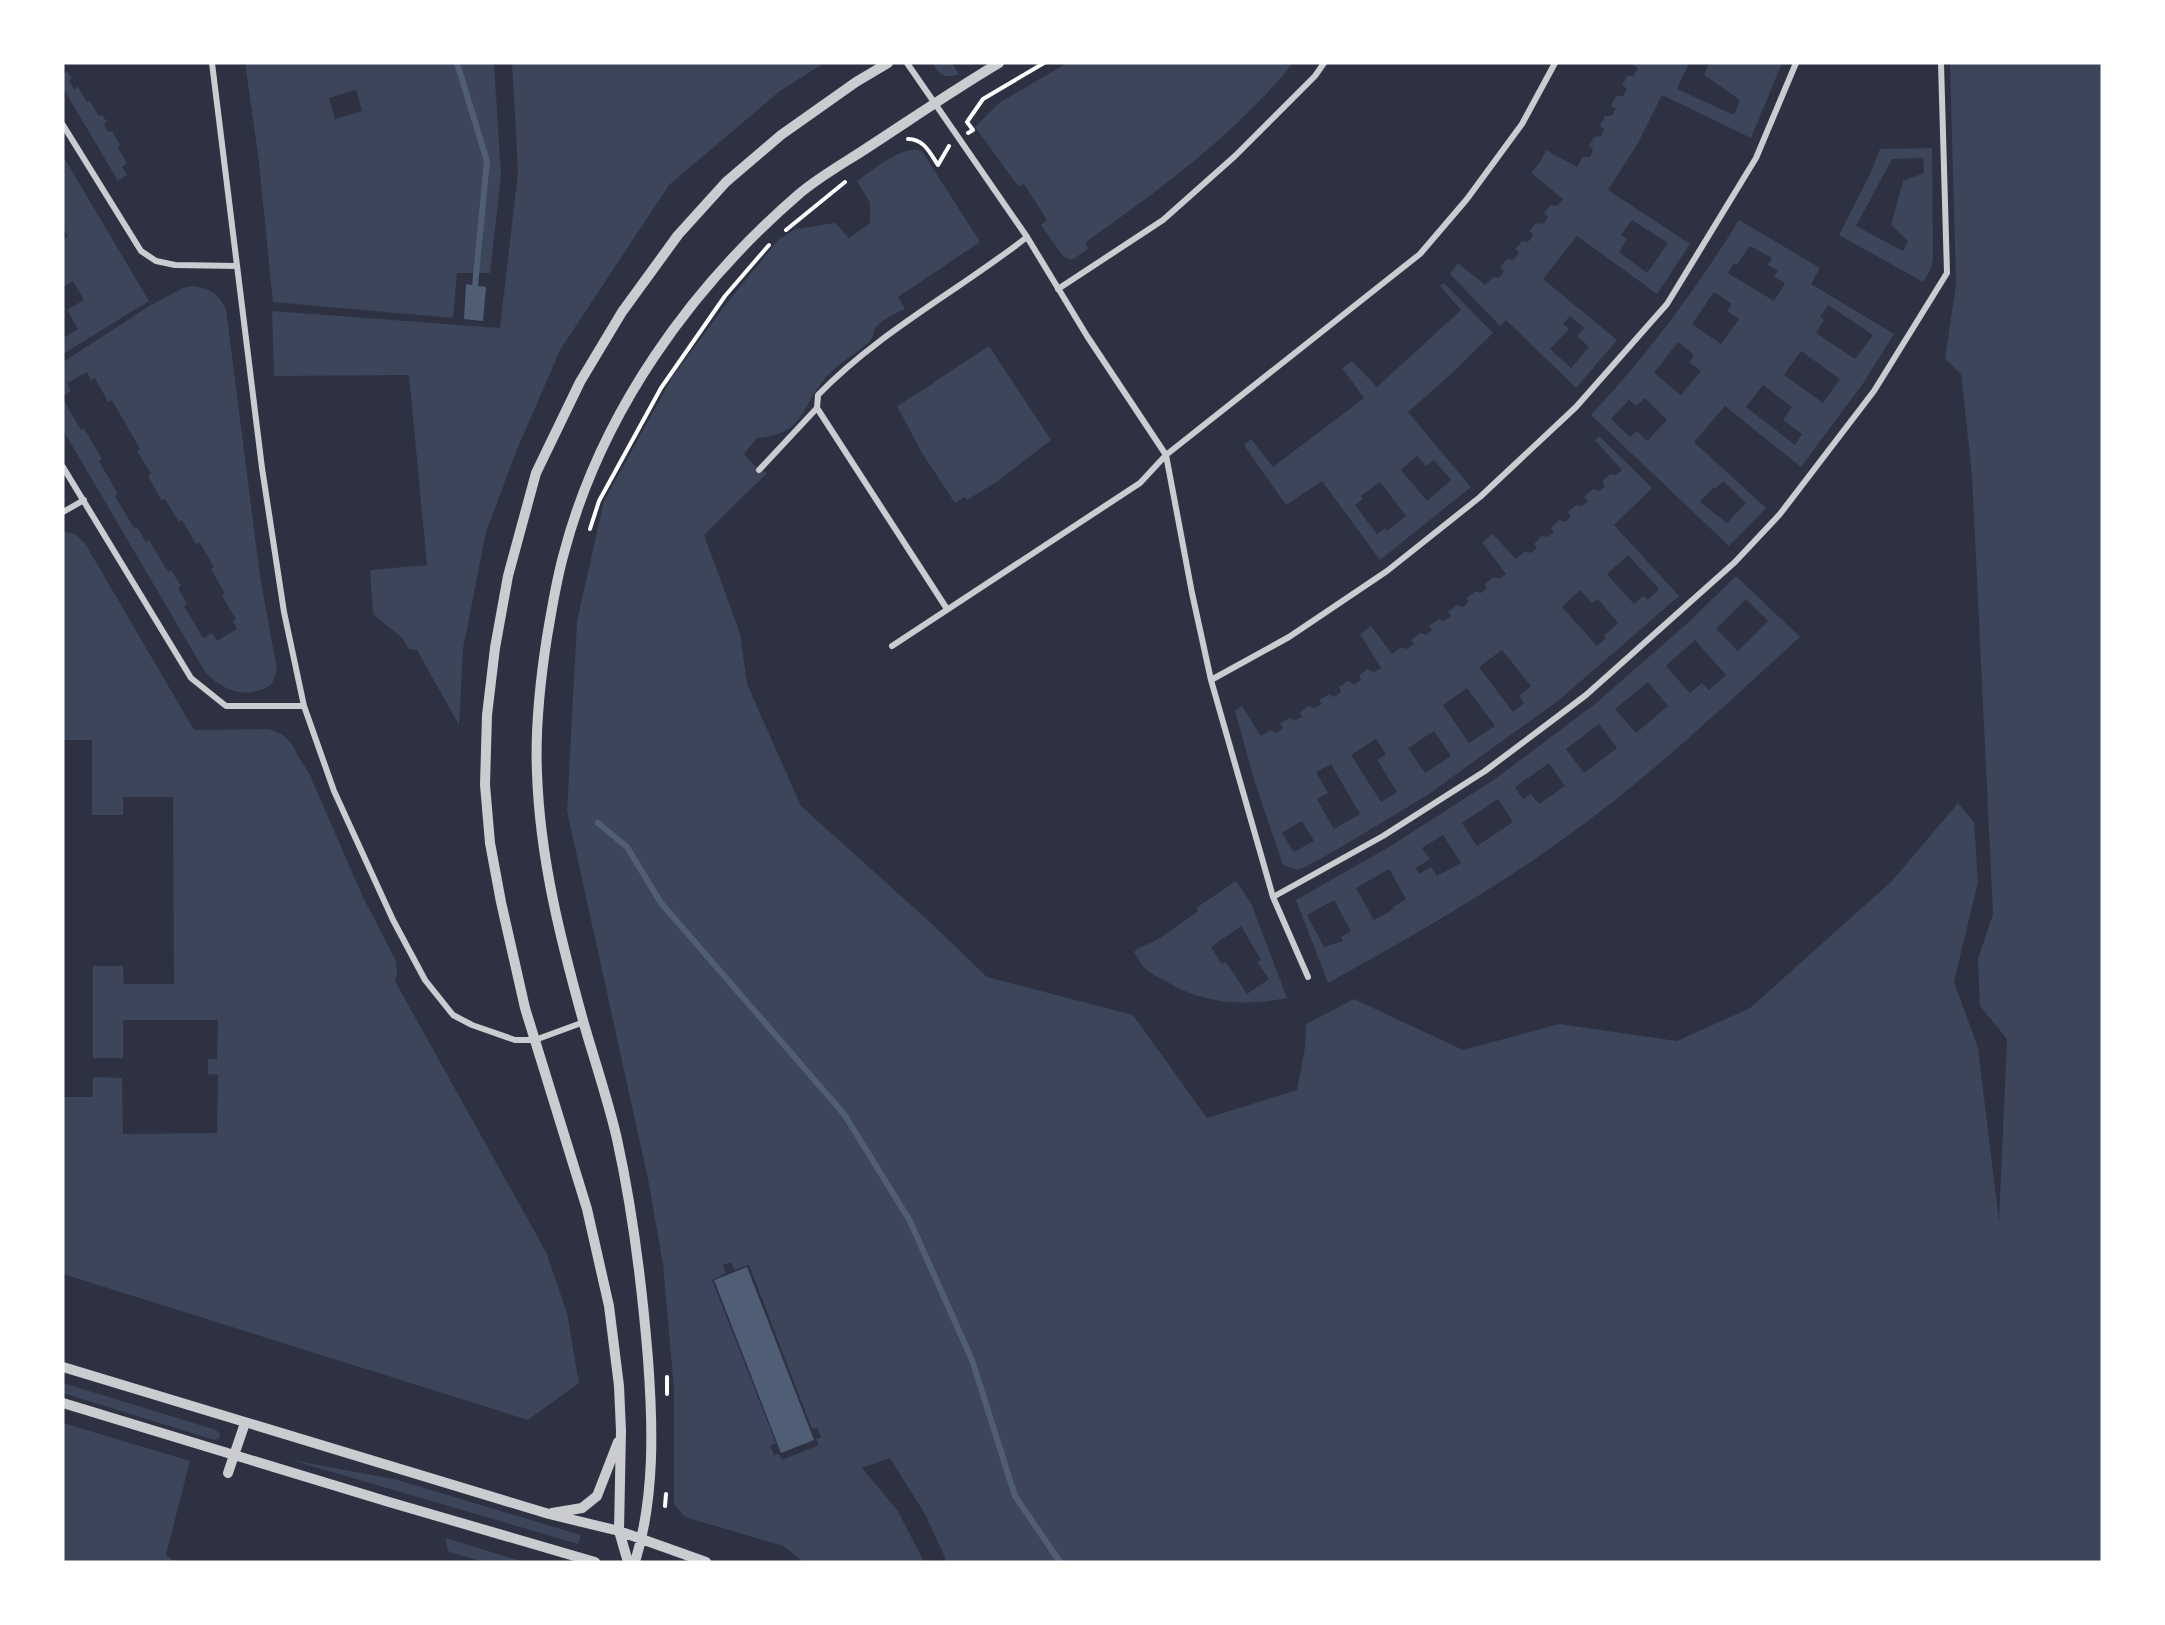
<svg xmlns="http://www.w3.org/2000/svg" width="2165" height="1625" font-family="Georgia,serif">
<style>
.green{fill:#3c4559;fill-rule:evenodd}
.water{fill:#4f5d75}
.lines{fill:none;stroke-linecap:round;stroke-linejoin:round}
.stream{stroke:#4f5d75;stroke-width:6}
.path{stroke:#fff;stroke-width:4}
.minor{stroke:#caccd0;stroke-width:6}
.tertiary{stroke:#caccd0;stroke-width:10}
</style>
<rect width="100%" height="100%" fill="#2d3142"/>
<path class="green" d="M 245,63 L 494,63 L 501,175 L 490,273 L 457,273 L 453,318 L 273,302 L 259,162 ZM 356,90 L 362,111 L 335,119 L 329,98 Z
M 512,63 L 824,63 L 780,91 L 669,185 L 560,350 L 516,452 L 486,532 L 463,649 L 459,725 L 417,650 L 409,649 L 402,638 L 373,614 L 370,570 L 427,565 L 409,375 L 274,376 L 272,311 L 500,328 L 518,172 Z
M 933,63 L 952,63 L 959,74 C 947,79 937,75 933,63 Z
M 1067,63 L 1293,63 C 1236,134 1160,190 1086,242 L 1088,249 L 1072,260 L 1063,256 L 1041,225 L 1047,220 L 1024,184 L 1018,186 L 975,127 L 999,103 Z
M 1630,63 L 1689,63 L 1677,89 L 1734,115 L 1740,100 L 1704,75 L 1709,63 L 1782,63 L 1751,138 L 1662,95 L 1638,143 L 1608,190 L 1690,244 L 1657,294 L 1577,236 L 1543,279 L 1617,340 L 1576,388 L 1506,320 L 1500,326 L 1450,274 L 1458,263 L 1485,285 L 1493,277 L 1499,278 L 1504,271 L 1500,267 L 1507,259 L 1513,260 L 1519,253 L 1515,249 L 1522,241 L 1528,242 L 1533,235 L 1529,231 L 1536,223 L 1543,224 L 1548,217 L 1544,213 L 1551,205 L 1557,206 L 1563,199 L 1531,173 L 1540,162 L 1546,150 L 1577,167 L 1583,157 L 1590,157 L 1593,149 L 1589,146 L 1594,137 L 1601,136 L 1604,129 L 1600,126 L 1605,116 L 1611,116 L 1616,109 L 1611,106 L 1616,96 L 1623,96 L 1627,89 L 1622,85 L 1627,76 L 1634,76 L 1638,68 ZM 1632,220 L 1668,243 L 1647,273 L 1619,252 L 1627,239 L 1621,235 ZM 1570,316 L 1584,328 L 1577,336 L 1589,347 L 1571,368 L 1550,349 L 1569,329 L 1563,324 Z
M 1950,63 L 2102,63 L 2102,1562 L 947,1562 L 925,1514 L 890,1458 L 862,1468 L 898,1511 L 924,1562 L 804,1562 L 783,1546 L 685,1517 L 674,1504 L 674,1389 L 663,1264 L 648,1179 L 567,811 L 577,621 L 604,501 L 673,376 L 723,308 L 778,240 L 795,229 L 835,223 L 849,238 L 870,223 L 870,203 L 857,181 C 873,170 903,144 922,151 L 980,242 L 898,297 L 905,309 C 897,313 883,319 877,326 C 873,331 874,338 869,342 C 856,354 840,362 829,374 C 800,404 808,434 757,438 L 744,454 L 755,466 L 767,473 L 704,535 L 740,633 L 747,684 L 801,806 L 933,925 L 987,977 L 1133,1015 L 1207,1118 L 1297,1090 L 1305,1047 L 1306,1024 L 1354,999 L 1463,1050 L 1559,1024 L 1677,1041 L 1750,1008 L 1892,881 L 1958,803 L 1974,822 L 1978,882 L 1954,982 L 1978,1048 L 1999,1221 L 2007,1039 L 1980,1006 L 1978,959 L 1993,914 L 1972,475 L 1961,374 L 1945,359 L 1956,284 ZM 731,1262 L 734,1270 L 749,1265 L 812,1429 L 817,1428 L 821,1437 L 816,1439 L 819,1445 L 782,1460 L 779,1454 L 774,1455 L 770,1446 L 776,1443 L 712,1280 L 726,1273 L 723,1265 Z
M 63,70 L 65,73 L 67,71 L 72,78 L 69,80 L 74,89 L 78,87 L 87,102 L 90,101 L 99,116 L 102,115 L 107,122 L 104,124 L 108,132 L 112,131 L 120,145 L 118,148 L 127,163 L 122,167 L 127,175 L 118,181 L 63,88 Z
M 1932,148 L 1933,259 L 1931,269 L 1923,282 L 1839,235 L 1870,174 L 1880,149 ZM 1923,158 L 1924,173 L 1903,181 L 1891,225 L 1908,241 L 1903,251 L 1856,226 L 1892,159 Z
M 63,156 L 149,301 L 63,354 L 63,338 L 78,329 L 67,310 L 84,300 L 73,281 L 63,287 L 63,240 L 68,236 L 63,228 Z
M 1739,220 L 1820,268 L 1811,284 L 1894,334 L 1864,382 L 1801,467 L 1725,406 L 1694,442 L 1766,508 L 1729,546 L 1591,415 C 1648,354 1695,291 1739,220 ZM 1750,246 L 1772,258 L 1768,265 L 1778,271 L 1774,277 L 1785,283 L 1774,301 L 1728,273 L 1734,263 L 1737,265 ZM 1714,292 L 1732,304 L 1727,311 L 1739,319 L 1721,344 L 1692,324 ZM 1828,305 L 1873,335 L 1855,359 L 1816,333 L 1824,320 L 1820,317 ZM 1678,342 L 1694,355 L 1689,362 L 1701,371 L 1681,395 L 1654,373 ZM 1801,351 L 1840,379 L 1823,403 L 1784,375 ZM 1763,385 L 1792,407 L 1783,420 L 1802,434 L 1795,445 L 1746,407 ZM 1645,398 L 1667,420 L 1647,441 L 1637,431 L 1630,437 L 1611,419 L 1629,400 L 1636,406 ZM 1723,481 L 1746,503 L 1727,523 L 1700,502 L 1713,488 L 1715,489 Z
M 1444,283 L 1493,333 L 1449,376 L 1408,412 L 1471,487 L 1380,560 L 1322,481 L 1286,505 L 1244,445 L 1251,439 L 1273,467 L 1364,398 L 1342,368 L 1352,361 L 1377,387 L 1461,310 L 1440,286 ZM 1417,456 L 1426,466 L 1434,460 L 1451,480 L 1427,501 L 1401,470 ZM 1380,482 L 1406,516 L 1387,531 L 1385,528 L 1377,534 L 1355,505 L 1363,499 L 1361,496 Z
M 192,286 C 208,288 219,293 226,309 L 260,576 L 277,670 L 272,684 C 249,700 223,692 205,672 L 63,430 L 63,399 L 81,430 L 84,428 L 102,459 L 99,461 L 118,494 L 115,496 L 134,528 L 137,527 L 146,542 L 149,540 L 168,572 L 171,570 L 181,586 L 178,588 L 187,604 L 184,606 L 203,638 L 212,633 L 217,641 L 237,629 L 233,621 L 236,619 L 222,596 L 225,594 L 211,569 L 214,567 L 200,543 L 196,544 L 182,520 L 179,522 L 165,499 L 161,500 L 148,476 L 151,474 L 137,451 L 140,449 L 112,400 L 108,402 L 95,378 L 91,380 L 87,372 L 67,383 L 71,391 L 63,396 L 63,362 L 151,305 L 183,288 Z
M 989,346 L 1051,440 L 998,481 L 967,500 L 965,497 L 955,503 L 922,453 L 897,406 L 934,383 L 934,382 Z
M 1599,436 L 1652,488 L 1614,525 L 1679,596 L 1558,701 L 1426,796 L 1333,852 L 1305,867 L 1297,870 L 1283,865 L 1255,783 L 1235,711 L 1242,706 L 1261,736 L 1270,730 L 1276,733 L 1283,728 L 1280,724 L 1289,718 L 1295,720 L 1302,717 L 1300,712 L 1309,706 L 1315,708 L 1322,704 L 1319,700 L 1329,694 L 1334,697 L 1341,692 L 1339,687 L 1348,681 L 1354,684 L 1361,680 L 1359,675 L 1368,669 L 1374,672 L 1381,668 L 1360,634 L 1371,626 L 1392,654 L 1402,647 L 1407,649 L 1414,644 L 1411,640 L 1420,633 L 1426,635 L 1432,630 L 1429,626 L 1439,619 L 1444,621 L 1451,616 L 1448,612 L 1457,605 L 1463,607 L 1469,602 L 1466,598 L 1476,591 L 1481,593 L 1487,588 L 1485,584 L 1494,577 L 1499,579 L 1506,574 L 1482,542 L 1493,534 L 1516,559 L 1525,551 L 1531,553 L 1537,548 L 1534,544 L 1542,536 L 1548,537 L 1554,532 L 1551,528 L 1559,520 L 1565,522 L 1571,516 L 1568,512 L 1576,505 L 1582,506 L 1588,501 L 1584,497 L 1593,489 L 1599,491 L 1605,486 L 1602,481 L 1610,474 L 1616,475 L 1622,470 L 1595,440 ZM 1628,555 L 1659,589 L 1648,600 L 1643,596 L 1634,604 L 1607,574 ZM 1580,590 L 1592,603 L 1598,599 L 1618,623 L 1604,636 L 1606,638 L 1597,646 L 1562,607 ZM 1502,650 L 1531,686 L 1519,696 L 1524,703 L 1513,712 L 1479,667 ZM 1467,688 L 1495,726 L 1469,743 L 1443,705 ZM 1434,731 L 1451,756 L 1425,773 L 1408,748 ZM 1376,739 L 1386,754 L 1377,760 L 1397,792 L 1381,802 L 1351,755 ZM 1331,764 L 1360,814 L 1334,829 L 1317,799 L 1328,793 L 1316,772 ZM 1302,821 L 1314,841 L 1294,852 L 1282,833 Z
M 63,532 C 74,531 79,537 86,545 L 194,730 L 268,729 C 285,733 291,741 298,756 C 301,762 306,767 309,773 L 362,895 L 396,961 L 397,972 L 395,981 L 546,1252 L 567,1313 L 579,1383 L 528,1420 L 63,1274 L 63,1097 L 93,1097 L 93,1077 L 122,1078 L 123,1134 L 217,1133 L 218,1075 L 208,1074 L 208,1059 L 217,1059 L 218,1020 L 123,1020 L 123,1058 L 93,1058 L 93,966 L 123,966 L 124,984 L 174,984 L 173,797 L 123,797 L 123,815 L 92,815 L 92,740 L 63,740 Z
M 1736,576 L 1800,637 C 1735,696 1671,757 1601,811 C 1516,877 1422,931 1328,983 L 1296,900 L 1389,847 L 1495,779 L 1596,703 L 1691,620 ZM 1746,599 L 1768,621 L 1738,651 L 1716,629 ZM 1695,640 L 1726,675 L 1709,690 L 1702,683 L 1690,693 L 1666,666 ZM 1648,682 L 1668,706 L 1636,733 L 1615,709 ZM 1599,724 L 1617,748 L 1584,773 L 1566,749 ZM 1549,763 L 1565,786 L 1539,804 L 1531,794 L 1523,799 L 1515,787 ZM 1498,799 L 1513,822 L 1477,846 L 1462,823 ZM 1443,835 L 1461,863 L 1437,876 L 1431,867 L 1419,874 L 1416,868 L 1430,859 L 1422,848 ZM 1389,869 L 1406,899 L 1393,907 L 1394,909 L 1374,920 L 1356,888 ZM 1334,900 L 1351,931 L 1341,937 L 1343,941 L 1324,947 L 1307,915 Z
M 1236,881 L 1251,903 L 1287,998 C 1246,1006 1207,1005 1169,983 C 1162,979 1154,976 1148,971 C 1142,967 1138,958 1134,952 C 1140,945 1147,945 1155,941 C 1171,931 1184,921 1198,911 L 1196,908 ZM 1241,926 L 1261,960 L 1257,962 L 1269,979 L 1247,994 L 1226,962 L 1222,964 L 1211,947 Z
M 63,1383 L 216,1430 L 220,1434 L 220,1437 L 214,1440 L 63,1393 Z
M 63,1423 L 190,1461 L 166,1555 L 175,1562 L 63,1562 Z
M 291,1460 L 394,1479 L 581,1535 L 578,1544 Z
M 446,1538 L 524,1562 L 485,1562 L 449,1552 L 446,1544 Z"/>
<path class="water" d="M 466,284 L 486,287 L 483,321 L 464,319 Z
M 747,1267 L 814,1440 L 781,1453 L 714,1280 Z"/>
<g class="lines">
<path class="stream" d="M 457,63 L 487,161 L 475,286
M 598,823 L 627,847 L 661,903 L 844,1114 L 910,1221 L 972,1360 L 1015,1496 L 1060,1562"/>
<path class="path" d="M 968,133 L 973,130 L 967,122 L 983,99 L 1044,63
M 908,139 C 924,139 930,153 938,165
M 938,165 L 949,146
M 786,230 L 845,182
M 590,529 L 599,501 L 661,388 L 725,296 L 769,245
M 667,1377 L 667,1394
M 665,1506 L 666,1494"/>
<path class="minor" d="M 212,63 L 262,468 L 284,612 L 304,706 L 334,791 L 393,920 L 425,980 L 453,1015 L 472,1025 L 515,1040 L 535,1040 L 584,1022
M 907,63 L 1027,237 L 1087,336 L 1166,455 L 1192,593 L 1211,680 L 1273,897 L 1308,977
M 63,125 L 141,251 L 156,261 L 175,265 L 237,266
M 1058,289 L 1163,220 L 1235,156 L 1315,76 L 1324,63
M 63,467 L 191,678 L 226,706 L 304,706
M 759,470 L 817,408
M 63,512 L 84,500
M 947,609 L 817,408 L 818,395 C 879,332 958,291 1027,237
M 892,646 L 1140,483 L 1166,455 L 1420,254 L 1467,199 L 1522,124 L 1555,63
M 1211,680 L 1289,637 L 1387,571 L 1480,497 L 1576,407 L 1667,304 L 1756,158 L 1796,63
M 1273,897 L 1383,836 L 1485,771 L 1586,695 L 1735,562 L 1780,514 L 1874,391 L 1947,273 L 1941,63"/>
<path class="tertiary" d="M 63,1367 L 549,1514 L 619,1531 L 706,1562
M 63,1403 L 389,1502 L 595,1562
M 228,1473 L 245,1423
M 552,1513 L 582,1508 L 597,1496 L 618,1442
M 628,1562 L 619,1531 L 621,1431 L 619,1386 L 609,1306 L 587,1209 L 525,1008 L 501,902 L 490,843 L 485,785 L 487,715 L 495,648 L 508,576 L 536,473 L 580,382 L 622,312 L 678,235 L 726,182 L 781,135 L 856,82 L 888,63
M 635,1562 C 655,1497 653,1426 648,1359 C 642,1285 633,1212 617,1139 C 608,1100 595,1062 584,1024 C 561,941 540,860 537,773 C 535,728 540,682 547,637 C 552,609 556,581 564,553 C 601,413 690,288 799,194 C 820,176 846,162 870,146 C 913,118 955,89 999,63"/>
</g>
<rect width="2165" height="1625" fill="none" stroke="#ffffff" stroke-width="129"/>
</svg>
